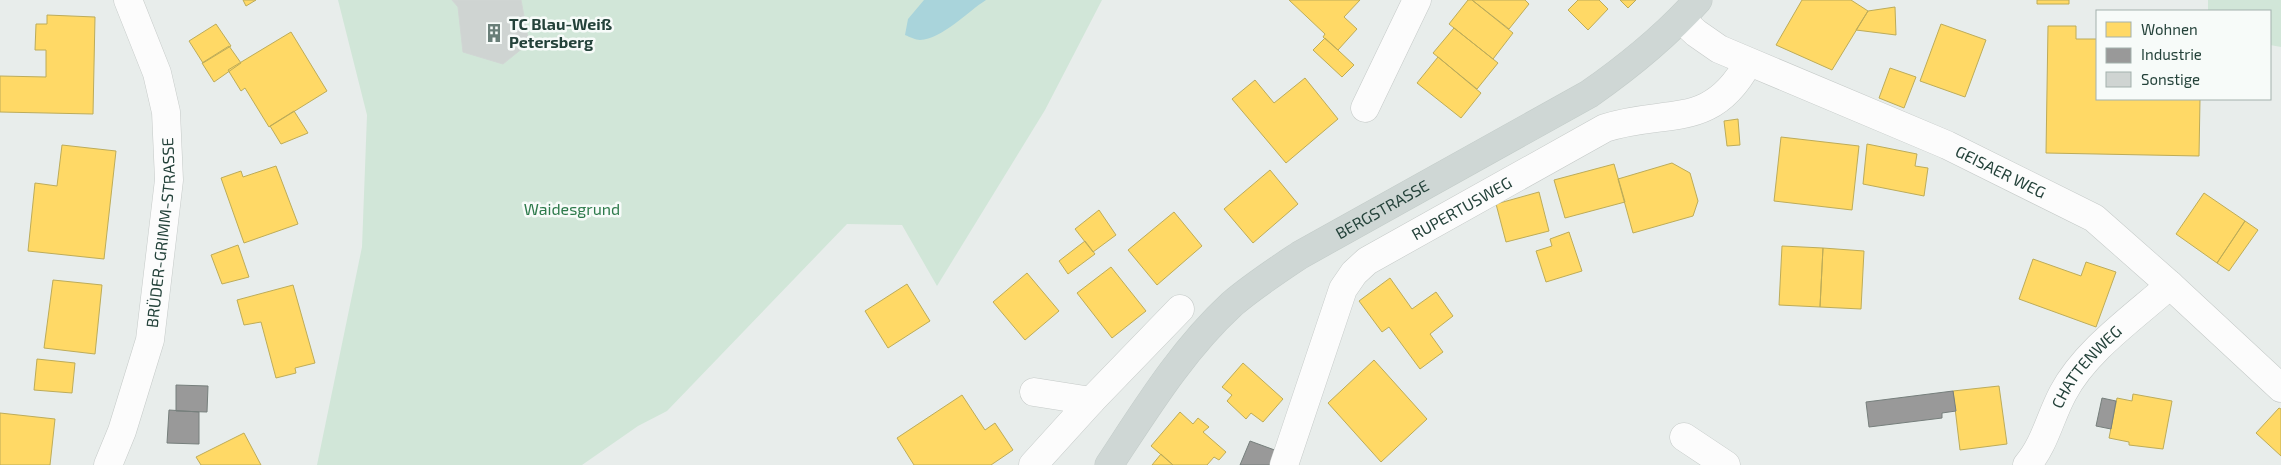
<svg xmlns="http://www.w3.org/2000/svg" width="2281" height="465" font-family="'Exo 2',sans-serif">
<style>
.green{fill:#d1e6d8}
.water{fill:#a9d4db}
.homes{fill:#ffd966;stroke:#bdac59}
.industry{fill:#999;stroke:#767f7c}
.building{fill:#cfd4d2;stroke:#d1d6d4}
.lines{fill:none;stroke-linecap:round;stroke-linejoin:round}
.minor-casing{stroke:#c5cac8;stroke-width:29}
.major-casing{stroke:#c3ccc9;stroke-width:29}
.minor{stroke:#fcfcfc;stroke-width:28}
.major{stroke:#cfd7d5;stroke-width:28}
.labels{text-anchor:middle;stroke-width:5;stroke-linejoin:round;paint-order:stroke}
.poi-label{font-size:16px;font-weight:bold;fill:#24423a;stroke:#f7fbf9;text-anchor:start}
.street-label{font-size:16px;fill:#24423a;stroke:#f7fbf9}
.park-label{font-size:16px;fill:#2d7a4b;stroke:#f7fbf9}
</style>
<rect width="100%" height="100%" fill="#e8edeb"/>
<path class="green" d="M 338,0 L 1102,0 L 1045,110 L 937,286 L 902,225 L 847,224 L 667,411 L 638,426 L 582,465 L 317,465 L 362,247 L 367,115 Z
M 2208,0 L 2281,0 L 2281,47 L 2270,45 L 2270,11 L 2208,11 Z"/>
<path class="water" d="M 924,0 L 986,0 C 967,12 942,39 920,40 C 916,40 910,37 905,35 L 908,19 Z"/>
<path class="homes" d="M 243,0 L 256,0 L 246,6 Z
M 1289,0 L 1360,0 L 1344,17 L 1357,29 L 1338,50 L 1323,37 L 1325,34 Z
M 1468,0 L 1472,0 L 1513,33 L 1493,59 L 1449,24 Z
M 1472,0 L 1525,0 L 1529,4 L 1509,29 Z
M 1578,0 L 1599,0 L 1608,9 L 1588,30 L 1568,10 Z
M 1620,0 L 1636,0 L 1628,8 Z
M 1802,0 L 1851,0 L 1868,11 L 1832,70 L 1776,45 Z
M 2037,0 L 2069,0 L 2069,4 L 2037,4 Z
M 1895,7 L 1896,35 L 1856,30 L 1868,11 Z
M 47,15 L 95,17 L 93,114 L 0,112 L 0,76 L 46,77 L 46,50 L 35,50 L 36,24 L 47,24 Z
M 216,24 L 231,46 L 203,63 L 189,41 Z
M 1941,24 L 1986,40 L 1965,97 L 1920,81 Z
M 2048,26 L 2076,26 L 2076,39 L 2097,39 L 2097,99 L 2200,99 L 2199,156 L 2046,153 Z
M 1454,28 L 1498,63 L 1477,89 L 1433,53 Z
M 291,32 L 327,91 L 269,127 L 245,88 L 241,91 L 228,70 Z
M 1325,38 L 1354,65 L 1342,77 L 1313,50 Z
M 229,46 L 241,63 L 214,82 L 202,63 Z
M 1438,57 L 1481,93 L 1461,118 L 1417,83 Z
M 1890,68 L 1916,77 L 1904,108 L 1879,98 Z
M 1305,78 L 1338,119 L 1286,163 L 1232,99 L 1255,80 L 1274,103 Z
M 294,111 L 308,133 L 281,144 L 270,126 Z
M 1738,119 L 1740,145 L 1727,146 L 1724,121 Z
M 1781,137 L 1859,146 L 1852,210 L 1774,201 Z
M 1867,144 L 1917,154 L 1915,166 L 1928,168 L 1924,196 L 1863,184 Z
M 62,145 L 116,151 L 104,259 L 28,251 L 35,183 L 57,186 Z
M 1672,163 L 1690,173 L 1698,201 L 1693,216 L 1633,233 L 1618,179 Z
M 1614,164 L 1625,202 L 1565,218 L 1554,180 Z
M 276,166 L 298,224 L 244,243 L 221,178 L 241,171 L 243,177 Z
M 1270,170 L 1298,204 L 1253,243 L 1224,209 Z
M 1539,192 L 1549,231 L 1506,242 L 1496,204 Z
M 2204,193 L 2245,221 L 2217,263 L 2176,234 Z
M 1099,210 L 1116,235 L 1093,252 L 1075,229 Z
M 1174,212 L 1202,246 L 1157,285 L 1128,250 Z
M 2245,221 L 2258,230 L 2229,271 L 2217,263 Z
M 1569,232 L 1582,271 L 1546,282 L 1536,251 L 1552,246 L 1550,239 Z
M 1085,241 L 1095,254 L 1068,274 L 1059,261 Z
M 238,245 L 249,277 L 222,284 L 211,255 Z
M 1782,246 L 1823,248 L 1820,307 L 1779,305 Z
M 1823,248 L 1864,251 L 1861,309 L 1820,307 Z
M 2033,259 L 2081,276 L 2086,262 L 2116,272 L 2096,327 L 2019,299 Z
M 1111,267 L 1146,311 L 1112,338 L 1077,293 Z
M 1027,273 L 1059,311 L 1025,340 L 993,302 Z
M 1390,278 L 1412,309 L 1436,292 L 1453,316 L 1430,334 L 1443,352 L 1420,369 L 1389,327 L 1382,332 L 1359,301 Z
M 53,280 L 102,285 L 95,354 L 44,348 Z
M 907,284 L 930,321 L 888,348 L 865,311 Z
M 293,285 L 315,363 L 295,368 L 296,373 L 276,378 L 261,322 L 244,325 L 237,300 Z
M 37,359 L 75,363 L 72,393 L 34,390 Z
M 1374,360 L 1427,419 L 1381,462 L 1328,403 Z
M 1243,363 L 1283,399 L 1263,422 L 1251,413 L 1246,419 L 1227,401 L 1232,395 L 1222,387 Z
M 1999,386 L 2007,444 L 1960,450 L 1953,391 Z
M 2133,394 L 2172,401 L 2163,449 L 2129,445 L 2129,442 L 2109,438 L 2117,398 L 2132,401 Z
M 962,395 L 985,430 L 995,423 L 1013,450 L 991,465 L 914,465 L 897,438 Z
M 2279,408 L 2281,409 L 2281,456 L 2256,433 Z
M 1180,412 L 1193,424 L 1198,418 L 1209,427 L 1203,432 L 1226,452 L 1219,460 L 1214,457 L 1207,465 L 1173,465 L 1151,446 Z
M 0,413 L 55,419 L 50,465 L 0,465 Z
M 244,433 L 261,465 L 201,465 L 196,457 Z
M 1161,454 L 1173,465 L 1152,465 Z"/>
<path class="industry" d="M 176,385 L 208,386 L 207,412 L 176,411 Z
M 1953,391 L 1956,411 L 1942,413 L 1942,418 L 1869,427 L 1866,402 Z
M 2102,398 L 2116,401 L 2111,429 L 2096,426 Z
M 169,410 L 199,412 L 199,444 L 167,443 Z
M 1250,441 L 1280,452 L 1275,465 L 1240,465 Z"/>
<path class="building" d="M 452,0 L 521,0 L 529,43 L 503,64 L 463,52 L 458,7 Z"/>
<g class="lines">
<g class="minor-casing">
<g id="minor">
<path id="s1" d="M 1681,19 L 1696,33 L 1719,49 L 1947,145 L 2094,218 L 2170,285 L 2281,388"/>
<path d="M 1365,108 L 1417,0"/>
<path d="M 1091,401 L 1180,309"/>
<path d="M 1684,437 L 1726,465"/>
<path id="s2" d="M 108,465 L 122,431 L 150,340 L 169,180 L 166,112 L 157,73 L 128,0"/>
<path d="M 1033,465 L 1091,401 L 1034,392"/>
<path id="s3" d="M 1284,465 L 1343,289 L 1354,273 L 1367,261 L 1605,128 C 1667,108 1711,131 1748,63"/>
<path id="s4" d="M 2027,465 C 2045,444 2050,417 2063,393 C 2085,351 2134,317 2170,285"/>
</g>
</g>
<g class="major-casing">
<g id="major">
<path id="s5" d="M 1109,465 C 1146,409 1182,350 1232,304 C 1253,286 1276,271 1300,255 L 1589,94 C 1629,66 1666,36 1698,0"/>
</g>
</g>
<use href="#minor" class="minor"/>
<use href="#major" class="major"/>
</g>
<defs>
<g id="building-bare" transform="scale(1.5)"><path d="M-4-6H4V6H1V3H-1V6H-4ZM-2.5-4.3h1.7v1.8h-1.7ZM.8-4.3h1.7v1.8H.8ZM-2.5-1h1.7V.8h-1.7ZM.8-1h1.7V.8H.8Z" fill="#697e78" stroke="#f7fbf9" stroke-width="2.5" paint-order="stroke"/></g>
</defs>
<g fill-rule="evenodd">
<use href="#building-bare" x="494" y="33"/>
</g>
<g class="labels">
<g class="poi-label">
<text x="509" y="30">TC Blau-Weiß<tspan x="509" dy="18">Petersberg</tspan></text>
</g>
<g class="street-label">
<text dy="6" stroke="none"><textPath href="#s1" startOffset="356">GEISAER WEG</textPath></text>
<text dy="6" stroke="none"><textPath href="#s3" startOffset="331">RUPERTUSWEG</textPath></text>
<text dy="6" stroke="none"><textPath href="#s5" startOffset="381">BERGSTRASSE</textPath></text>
<text dy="6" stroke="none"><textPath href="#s2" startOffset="240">BRÜDER-GRIMM-STRASSE</textPath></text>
<text dy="6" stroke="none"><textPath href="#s4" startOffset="116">CHATTENWEG</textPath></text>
</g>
<g class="park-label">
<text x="572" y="215">Waidesgrund</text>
</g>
</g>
<rect x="2096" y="10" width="175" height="90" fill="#f7fbf9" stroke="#a3b1ad"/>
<rect x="2106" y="22" width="25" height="15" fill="#ffd966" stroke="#a3b1ad"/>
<text x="2141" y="35" font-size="15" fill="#24423a">Wohnen</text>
<rect x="2106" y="48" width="25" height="15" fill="#999999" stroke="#a3b1ad"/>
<text x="2141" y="60" font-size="15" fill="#24423a">Industrie</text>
<rect x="2106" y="72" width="25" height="15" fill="#cfd4d2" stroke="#a3b1ad"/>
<text x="2141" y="85" font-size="15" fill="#24423a">Sonstige</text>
</svg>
